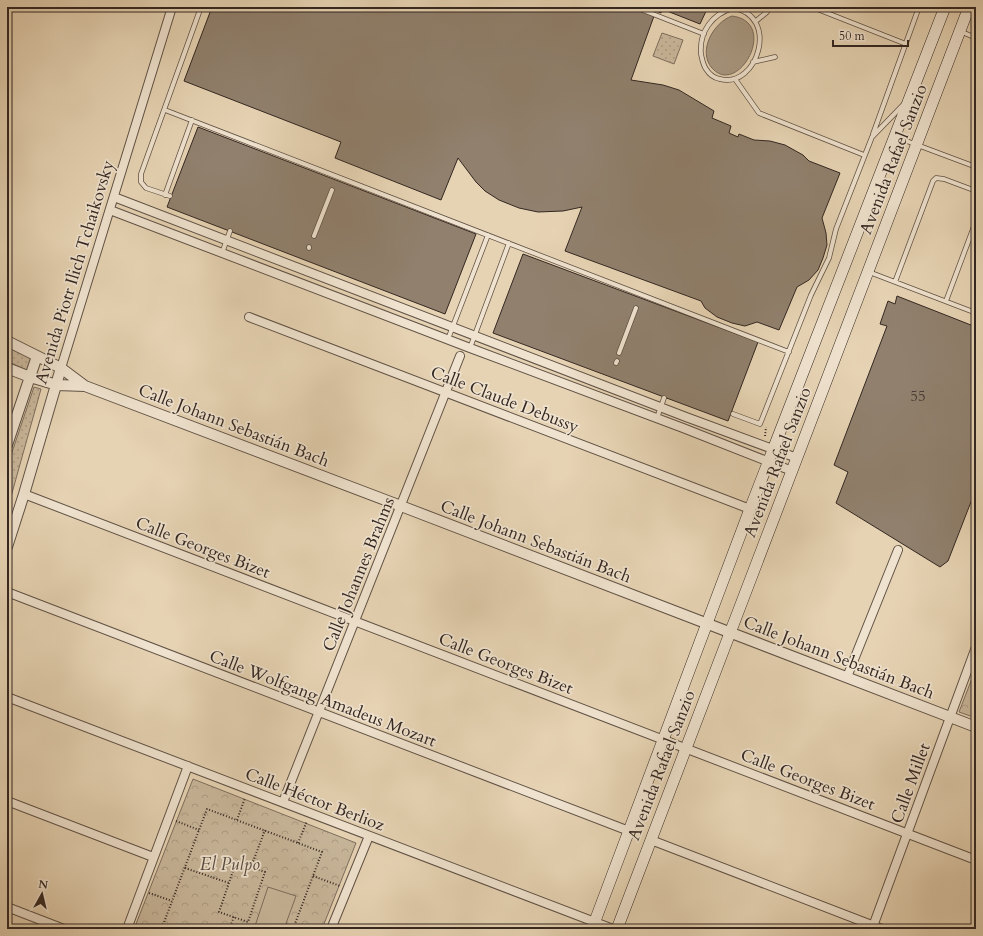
<svg xmlns="http://www.w3.org/2000/svg" width="983" height="936" font-family="Cardo,serif">
<style>
.grass{fill:url(#grass-dots);stroke:#7e6e5e}
.park{fill:url(#park-crowns);stroke:#7e6e5e}
.pitch{fill:#c8b69a;stroke:#7e6e5e}
.water{fill:#a99982;stroke:#7a6b5c}
.building{fill:#90806d;stroke:#332722}
.lines{fill:none;stroke-linecap:round;stroke-linejoin:round}
.service-casing{stroke:#605246;stroke-width:5.5}
.minor-casing{stroke:#605246;stroke-width:10}
.tertiary-casing{stroke:#605246;stroke-width:12}
.secondary-casing{stroke:#332722;stroke-width:12}
.path{stroke:#332722;stroke-width:2;stroke-dasharray:1 2;stroke-linecap:butt}
.service{stroke:#efe2ce;stroke-width:4}
.minor{stroke:#efe2ce;stroke-width:8}
.tertiary{stroke:#efe2ce;stroke-width:10}
.secondary{stroke:#efe2ce;stroke-width:11}
.labels{text-anchor:middle;stroke-width:3.5;stroke-linejoin:round;paint-order:stroke}
.number-label{font-size:15px;fill:#4a3d35}
.street-label{font-size:17px;fill:#332722;stroke:#efe2ce}
.park-label{font-size:17px;font-style:italic;fill:#584b40;stroke:#efe2ce}
</style>
<defs>
<pattern id="grass-dots" width="8" height="8" patternUnits="userSpaceOnUse"><rect width="8" height="8" fill="#c8b69a"/><path d="M2 2h.1M6 6h.1" fill="none" stroke="#ac9c84" stroke-width="1.8" stroke-linecap="round"/></pattern>
<pattern id="park-crowns" width="20" height="18" patternUnits="userSpaceOnUse"><rect width="20" height="18" fill="#c8b69a"/><path d="M2 6a3 3 0 1 1 6 0M12 15a3 3 0 1 1 6 0" fill="none" stroke="#ac9c84"/></pattern>
</defs>
<rect width="100%" height="100%" fill="#e6d3b3"/>
<filter id="stains"><feTurbulence type="fractalNoise" baseFrequency=".005" numOctaves="4"/><feColorMatrix values="0 0 0 0 .2 0 0 0 0 .09 0 0 0 0 .02 0 0 0 .5 -.17"/></filter>
<radialGradient id="worn" r=".72"><stop offset=".6" stop-color="#630" stop-opacity="0"/><stop offset="1" stop-color="#630" stop-opacity=".3"/></radialGradient>
<path class="grass" d="M 662,33 L 683,40 L 674,64 L 653,56 Z
M 7,346 L 32,357 L 27,370 L 7,361 Z
M 34,387 L 41,389 L 7,511 L 7,467 Z"/>
<path class="park" d="M 976,668 L 976,718 L 959,712 Z
M 193,779 L 356,843 L 322,929 L 134,929 Z"/>
<path class="pitch" d="M 268,887 L 296,896 L 284,929 L 254,929 Z"/>
<path class="water" d="M 732,16 C 780,22 738,98 712,68 C 697,51 714,22 732,16 Z"/>
<path class="building" d="M 212,7 L 630,7 L 654,16 L 631,80 L 663,85 L 679,90 L 714,111 L 712,118 L 731,126 L 729,133 L 738,137 L 739,134 L 754,140 L 770,141 L 785,145 L 803,155 L 809,161 L 840,173 L 822,218 L 826,233 L 827,245 L 823,258 L 818,270 L 809,280 L 797,287 L 779,330 L 757,322 L 745,326 L 732,323 L 717,317 L 705,308 L 701,301 L 565,251 L 582,207 L 563,211 L 538,212 L 519,208 L 499,200 L 485,191 L 476,182 L 458,158 L 441,200 L 335,158 L 341,142 L 184,81 Z
M 646,7 L 663,7 L 661,13 Z
M 663,7 L 708,7 L 700,24 L 662,9 Z
M 198,127 L 476,234 L 445,314 L 167,207 Z
M 523,254 L 758,342 L 728,421 L 493,333 Z
M 897,296 L 976,327 L 976,489 L 948,561 L 940,567 L 836,503 L 848,472 L 834,465 L 887,326 L 880,324 L 888,301 L 895,304 Z"/>
<g class="lines">
<g class="service-casing">
<path id="service" d="M 635,7 L 704,34
M 812,7 L 906,44
M 733,8 C 780,15 758,89 720,79 C 714,78 709,74 706,69 C 703,65 702,59 701,54 C 699,32 712,14 733,8 Z
M 756,21 L 767,12 L 769,7
M 962,32 L 976,38
M 753,62 L 775,57
M 735,79 L 759,113 L 864,155
M 165,110 L 789,352
M 873,134 L 919,7
M 896,137 L 976,167
M 165,195 L 192,120
M 170,196 L 146,188 L 141,182 L 141,174 L 201,7
M 314,236 L 332,190
M 309,248 L 309,247
M 222,253 L 230,231
M 869,272 L 976,313
M 895,282 L 933,181 L 936,178 L 944,179 L 976,191
M 946,301 L 976,221
M 448,339 L 488,235
M 470,348 L 509,243
M 619,353 L 636,308
M 616,363 L 617,361
M 733,414 L 760,424 L 811,295 L 829,258 L 836,229 L 872,137 L 903,105
M 657,418 L 664,398"/>
</g>
<g class="minor-casing">
<path id="minor" d="M 114,197 L 686,417 L 797,458
M 110,210 L 470,348 L 683,428 L 792,471
M 249,317 L 750,509
M 61,368 L 172,7
M 24,494 L 976,860
M 7,592 L 629,831
M 847,677 L 898,550
M 7,697 L 613,929
M 7,801 L 153,857
M 283,802 L 460,356
M 651,840 L 882,929
M 7,907 L 64,929
M 127,929 L 188,766
M 331,929 L 369,836
M 872,929 L 976,647"/>
</g>
<g class="tertiary-casing">
<path id="tertiary" d="M 7,341 L 61,368 L 85,386 L 401,506 L 976,727
M 7,368 L 30,377 L 57,385 L 85,386
M 7,445 L 37,356
M 7,547 L 24,494 L 61,368"/>
</g>
<g class="secondary-casing">
<path id="secondary" d="M 592,929 L 750,509 L 945,7
M 617,929 L 969,7"/>
</g>
<path class="path" d="M 765,436 L 766,427
M 237,820 L 245,798
M 176,821 L 199,830
M 298,843 L 307,821
M 236,862 L 265,872 L 248,922 L 219,912 Z
M 251,867 L 265,830
M 185,868 L 229,883
M 313,876 L 340,886
M 149,893 L 172,901
M 174,929 L 163,925 L 207,809 L 322,852 L 293,929
M 229,929 L 234,917"/>
<use href="#service" class="service"/>
<use href="#minor" class="minor"/>
<use href="#tertiary" class="tertiary"/>
<use href="#secondary" class="secondary"/>
</g>
<g class="labels">
<g class="number-label">
<text x="918" y="401">55</text>
</g>
<g class="street-label">
<text transform="translate(893 159) rotate(-69)" y="6">Avenida Rafael Sanzio</text>
<text transform="translate(74 272) rotate(-73)" y="6">Avenida Piotr Ilich Tchaikovsky</text>
<text transform="translate(505 399) rotate(21)" y="6">Calle Claude Debussy</text>
<text transform="translate(234 425) rotate(21)" y="6">Calle Johann Sebastián Bach</text>
<text transform="translate(777 462) rotate(-69)" y="6">Avenida Rafael Sanzio</text>
<text transform="translate(536 541) rotate(21)" y="6">Calle Johann Sebastián Bach</text>
<text transform="translate(203 547) rotate(21)" y="6">Calle Georges Bizet</text>
<text transform="translate(358 574) rotate(-68)" y="6">Calle Johannes Brahms</text>
<text transform="translate(839 657) rotate(21)" y="6">Calle Johann Sebastián Bach</text>
<text transform="translate(506 663) rotate(21)" y="6">Calle Georges Bizet</text>
<text transform="translate(323 698) rotate(21)" y="6">Calle Wolfgang Amadeus Mozart</text>
<text transform="translate(661 765) rotate(-69)" y="6">Avenida Rafael Sanzio</text>
<text transform="translate(808 779) rotate(21)" y="6">Calle Georges Bizet</text>
<text transform="translate(910 783) rotate(-70)" y="6">Calle Millet</text>
<text transform="translate(315 799) rotate(21)" y="6">Calle Héctor Berlioz</text>
</g>
<g class="park-label">
<text x="230" y="870">El Pulpo</text>
</g>
</g>
<rect width="983" height="936" fill="none" stroke="#e6d3b3" stroke-width="24"/>
<rect x="8" y="8" width="967" height="920" fill="none" stroke="#332722" stroke-width="2"/>
<rect x="12" y="12" width="959" height="912" fill="none" stroke="#332722"/>
<g transform="translate(42 894) rotate(8)" stroke="#efe2ce" stroke-width="3" paint-order="stroke">
<path d="M0-3L7 15L0 10L-7 15Z" fill="#332722"/>
<text y="-6" font-size="11" font-weight="bold" text-anchor="middle" fill="#332722">N</text>
</g>
<path d="M833 40v6h75v-6" fill="none" stroke="#332722" stroke-width="2"/>
<text x="839" y="40" font-size="12" fill="#332722" stroke="#efe2ce" stroke-width="3" paint-order="stroke">50 m</text>
<rect width="100%" height="100%" filter="url(#stains)"/>
<rect width="100%" height="100%" fill="url(#worn)"/>
</svg>
